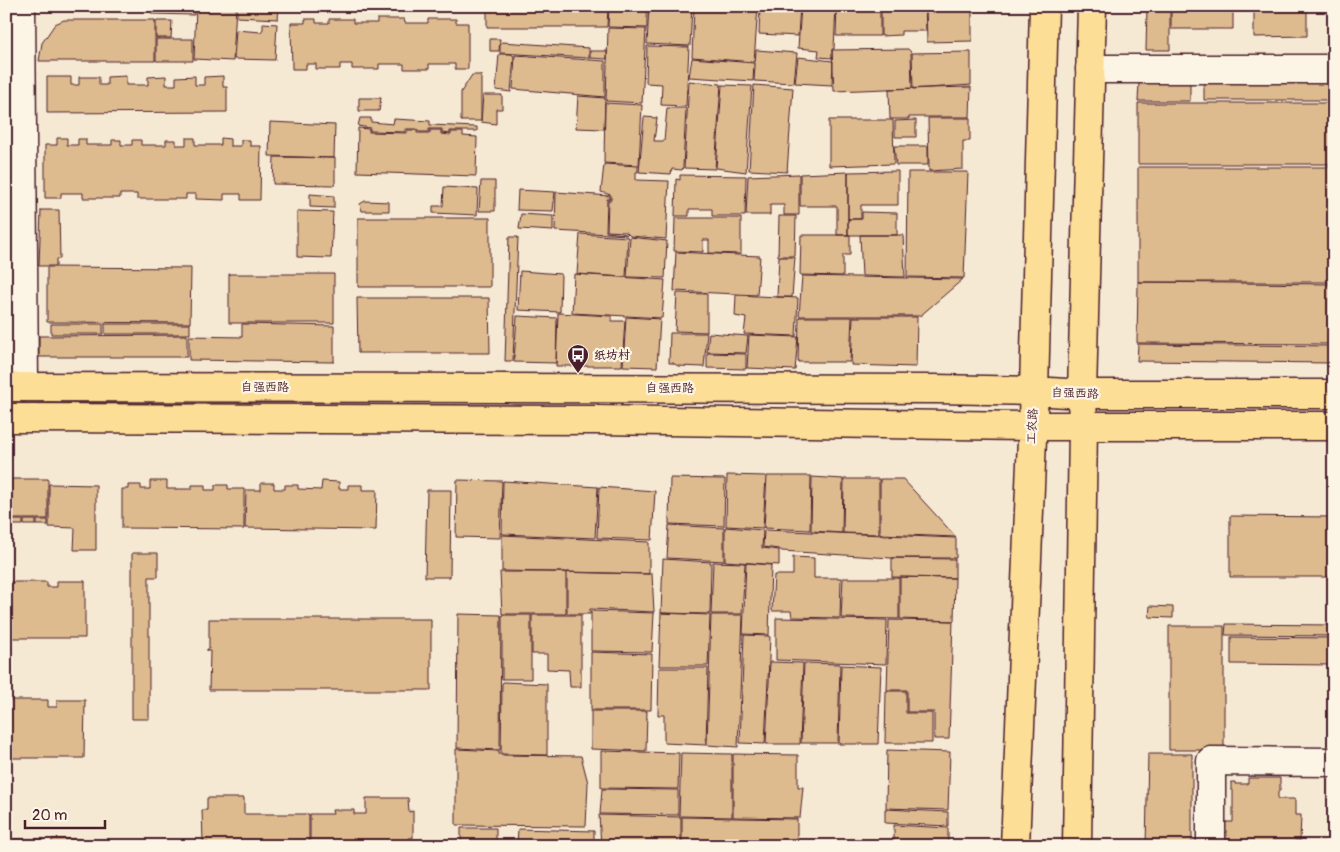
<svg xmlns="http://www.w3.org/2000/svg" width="1340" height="852" font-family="Pangolin,'LXGW WenKai TC',sans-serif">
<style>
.building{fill:#ddbb8f;stroke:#4a1f2b}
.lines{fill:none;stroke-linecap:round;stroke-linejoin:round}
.minor-casing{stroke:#4a1f2b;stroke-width:31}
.major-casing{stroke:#4a1f2b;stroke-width:31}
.minor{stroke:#fcf5e5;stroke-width:28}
.major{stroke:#fcde96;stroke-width:28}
.labels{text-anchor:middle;stroke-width:4.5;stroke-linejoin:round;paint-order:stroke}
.poi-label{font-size:12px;font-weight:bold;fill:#4a1f2b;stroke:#fcf5e5;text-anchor:start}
.street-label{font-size:12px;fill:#4a1f2b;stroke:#fcf5e5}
</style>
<rect width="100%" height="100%" fill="#f6e9d4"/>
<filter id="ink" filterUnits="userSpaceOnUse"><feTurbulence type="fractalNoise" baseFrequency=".02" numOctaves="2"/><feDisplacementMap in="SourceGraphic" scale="10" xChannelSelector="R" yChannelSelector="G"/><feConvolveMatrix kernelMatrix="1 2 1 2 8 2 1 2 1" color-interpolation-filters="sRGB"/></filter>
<g filter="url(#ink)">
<path class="building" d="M 152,6 L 194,6 L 194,15 L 152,14 Z
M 196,6 L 236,6 L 233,61 L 194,59 Z
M 237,6 L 279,6 L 278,19 L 237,17 Z
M 487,6 L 608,6 L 607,27 L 487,27 Z
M 609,6 L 647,6 L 647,28 L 608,27 Z
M 649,6 L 692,6 L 690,46 L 647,44 Z
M 694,6 L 758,6 L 754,62 L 692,57 Z
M 760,6 L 800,6 L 798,36 L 759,34 Z
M 801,6 L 836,6 L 834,49 L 832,49 L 832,58 L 818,57 L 819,50 L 798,48 Z
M 837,6 L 880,6 L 880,36 L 836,36 Z
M 881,6 L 925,6 L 926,31 L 901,31 L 901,35 L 881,36 Z
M 926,6 L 972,6 L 972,41 L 927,42 Z
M 1147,6 L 1170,6 L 1170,50 L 1146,50 Z
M 1171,6 L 1233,6 L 1233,29 L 1171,29 Z
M 1254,6 L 1307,6 L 1307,36 L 1254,37 Z
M 1332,6 L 1334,6 L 1334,55 L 1332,55 Z
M 305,19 L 316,19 L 316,23 L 329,23 L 329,19 L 353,19 L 353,23 L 377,23 L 377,19 L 404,19 L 405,23 L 428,23 L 428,19 L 456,19 L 456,23 L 468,23 L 468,69 L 455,69 L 455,64 L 429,64 L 429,69 L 404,69 L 404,64 L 379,64 L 379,69 L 352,69 L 352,64 L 340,64 L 340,69 L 316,69 L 316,64 L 306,64 L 306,69 L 292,69 L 291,23 L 305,23 Z
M 64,20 L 155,20 L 155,61 L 39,61 L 42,43 L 55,24 Z
M 156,21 L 172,21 L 171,38 L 156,38 Z
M 263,23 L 277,24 L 275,60 L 234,59 L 236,30 L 261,32 L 263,29 Z
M 608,28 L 646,29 L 642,103 L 606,101 Z
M 156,39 L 193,39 L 193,61 L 156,61 Z
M 490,39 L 500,39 L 499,51 L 490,51 Z
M 502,42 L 589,48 L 589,58 L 500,53 L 500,45 Z
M 647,46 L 689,47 L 686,106 L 661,105 L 662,84 L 646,83 Z
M 908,49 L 911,52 L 912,88 L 834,91 L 832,50 Z
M 756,50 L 797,53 L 794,83 L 754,81 Z
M 590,51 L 607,51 L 607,59 L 590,58 Z
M 971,52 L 971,85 L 913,89 L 912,53 Z
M 499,54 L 511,54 L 514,56 L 511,92 L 496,90 Z
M 515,55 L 605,61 L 605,97 L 513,89 Z
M 798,57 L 833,61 L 832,85 L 795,83 Z
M 692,58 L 754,63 L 753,81 L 689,77 Z
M 472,75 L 481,75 L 481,121 L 461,121 L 461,92 Z
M 126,76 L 126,85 L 148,85 L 148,77 L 166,76 L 166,85 L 176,85 L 176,77 L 195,76 L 195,85 L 204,85 L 204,77 L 223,76 L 223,87 L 227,87 L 227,112 L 47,113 L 47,77 L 71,77 L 71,85 L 79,85 L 79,77 L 99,77 L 99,85 L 107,85 L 107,77 Z
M 689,81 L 721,84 L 715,169 L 684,168 Z
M 1139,83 L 1190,83 L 1190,101 L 1138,101 Z
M 1204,83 L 1334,83 L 1334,100 L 1204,100 Z
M 722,85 L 752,86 L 746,172 L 716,168 Z
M 754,85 L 793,88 L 787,172 L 749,170 Z
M 971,87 L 970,117 L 909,117 L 909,119 L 890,119 L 889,89 Z
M 483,95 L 502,95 L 502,109 L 496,109 L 496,124 L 481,122 Z
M 578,96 L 605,98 L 604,129 L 576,128 Z
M 359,98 L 381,98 L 379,111 L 359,111 Z
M 605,103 L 642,105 L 639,165 L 604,163 Z
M 1138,103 L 1334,103 L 1334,164 L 1138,164 Z
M 667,108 L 686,108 L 683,167 L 682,170 L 672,169 L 671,174 L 639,172 L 644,117 L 657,118 L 654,141 L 664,141 Z
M 360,118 L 371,118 L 371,122 L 393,124 L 394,119 L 430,121 L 430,125 L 477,127 L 477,131 L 450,131 L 450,134 L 442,133 L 442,129 L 429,129 L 429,132 L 419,132 L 416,129 L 405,129 L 405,132 L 370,131 L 370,128 L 358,126 Z
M 928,118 L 970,118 L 970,141 L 963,141 L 963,169 L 929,171 Z
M 829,120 L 893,120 L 894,164 L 829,166 Z
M 916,120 L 916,137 L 895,137 L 895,121 Z
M 270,122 L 335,125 L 334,158 L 269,156 Z
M 358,128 L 369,129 L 369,132 L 407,133 L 407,130 L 417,130 L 417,133 L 430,133 L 430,130 L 441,130 L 441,134 L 451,135 L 451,132 L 463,132 L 463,136 L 477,137 L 476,176 L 357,172 Z
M 57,138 L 67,138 L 67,145 L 78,145 L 78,139 L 86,139 L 86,145 L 112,145 L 112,140 L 121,140 L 121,145 L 132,145 L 132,140 L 141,140 L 141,145 L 166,145 L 166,140 L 176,140 L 176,145 L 186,145 L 186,138 L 195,138 L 195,145 L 221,145 L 221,138 L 230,139 L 230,146 L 241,146 L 241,140 L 250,140 L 250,146 L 261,146 L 260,200 L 241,200 L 241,194 L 224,194 L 224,200 L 196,199 L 196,194 L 186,194 L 186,199 L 137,199 L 137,194 L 120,194 L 120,198 L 83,198 L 83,193 L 61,193 L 61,198 L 45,198 L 45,145 L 57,145 Z
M 894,146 L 928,146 L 928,165 L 896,165 Z
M 274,157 L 335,158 L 335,185 L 273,184 Z
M 604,164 L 638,166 L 638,172 L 636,172 L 636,180 L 669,181 L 666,239 L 630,236 L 626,232 L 607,231 L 608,200 L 611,200 L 611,195 L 601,192 Z
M 1138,167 L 1334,167 L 1334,282 L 1138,282 Z
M 898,171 L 898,205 L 861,205 L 861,219 L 848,219 L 848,172 Z
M 848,172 L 848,235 L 837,235 L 837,206 L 800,206 L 800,174 Z
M 908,172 L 968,172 L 964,278 L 907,277 Z
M 799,174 L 799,215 L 784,215 L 784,205 L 770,205 L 770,215 L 746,215 L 748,176 Z
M 680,175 L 746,176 L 745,216 L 712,216 L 712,209 L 689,209 L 689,216 L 675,216 L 676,179 L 680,180 Z
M 481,181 L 495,181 L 495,211 L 479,211 Z
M 444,187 L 478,189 L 477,215 L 433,213 L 433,206 L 443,206 Z
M 518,190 L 555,192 L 553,211 L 517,210 Z
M 556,192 L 610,196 L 610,199 L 607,199 L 606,232 L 626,234 L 627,235 L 555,231 Z
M 310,194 L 334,196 L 334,208 L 310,207 Z
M 365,201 L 389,202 L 389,211 L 362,211 L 360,204 Z
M 41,210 L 59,210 L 60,259 L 56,259 L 56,266 L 39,266 Z
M 299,211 L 333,212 L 331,258 L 297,257 L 297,212 Z
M 862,212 L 897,213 L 897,235 L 848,235 L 848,219 L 862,219 Z
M 521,214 L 553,216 L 553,231 L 519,229 Z
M 779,216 L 796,216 L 795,256 L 778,256 Z
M 358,218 L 490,218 L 490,287 L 358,287 Z
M 675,218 L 741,218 L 741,254 L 709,253 L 709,240 L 703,240 L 703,252 L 674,251 Z
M 580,234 L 628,237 L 626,277 L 577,274 Z
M 801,235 L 850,235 L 850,255 L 843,255 L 843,276 L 800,275 Z
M 860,235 L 903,235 L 905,277 L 862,276 Z
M 509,237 L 518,237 L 513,361 L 505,361 Z
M 630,237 L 667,241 L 665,278 L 627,277 Z
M 676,252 L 760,256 L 757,295 L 674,291 Z
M 779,257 L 795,257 L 792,297 L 777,297 Z
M 47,267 L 191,268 L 190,323 L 47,322 Z
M 520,271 L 561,274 L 560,312 L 518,310 Z
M 229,274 L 334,274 L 334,323 L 229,323 Z
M 574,274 L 665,280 L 662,318 L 572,313 Z
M 802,276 L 963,279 L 920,316 L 799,316 Z
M 1138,282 L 1334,284 L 1334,344 L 1137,343 Z
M 677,293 L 707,294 L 707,332 L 675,331 Z
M 736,295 L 798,298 L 796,336 L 744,334 L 746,318 L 735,316 Z
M 357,298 L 489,298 L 490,353 L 358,353 Z
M 558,313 L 612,316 L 612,321 L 625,321 L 622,366 L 556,366 Z
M 517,316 L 557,318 L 556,363 L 514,362 Z
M 626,317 L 660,319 L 657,367 L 623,366 Z
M 799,317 L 852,317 L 850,362 L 798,362 Z
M 853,317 L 917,317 L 916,367 L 851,365 Z
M 51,324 L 103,324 L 103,334 L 51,334 Z
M 105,324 L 190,324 L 190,334 L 105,334 Z
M 242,324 L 334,326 L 334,362 L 189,360 L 189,336 L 242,337 Z
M 670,333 L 707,333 L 704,367 L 678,366 L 673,363 L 669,363 Z
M 709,333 L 748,336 L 746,353 L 707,352 Z
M 187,335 L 187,357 L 39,357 L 39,336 Z
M 749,335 L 798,337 L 795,370 L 747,368 Z
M 1138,344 L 1334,346 L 1334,363 L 1137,361 Z
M 707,353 L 746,354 L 746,369 L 707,368 Z
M 727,475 L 766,476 L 763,528 L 726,526 Z
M 767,476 L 811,476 L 810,530 L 764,528 Z
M 812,477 L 843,479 L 842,533 L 811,531 Z
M 670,478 L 725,479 L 724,526 L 669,524 Z
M 6,479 L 48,479 L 48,519 L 9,519 L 9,514 L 6,514 Z
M 844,479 L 879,479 L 879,534 L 843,533 Z
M 880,479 L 903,479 L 956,537 L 880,534 Z
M 457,480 L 502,481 L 500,538 L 456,537 Z
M 150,481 L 167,481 L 167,489 L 192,489 L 192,485 L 205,485 L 205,490 L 215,490 L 215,485 L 228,485 L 228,489 L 244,489 L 244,529 L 122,528 L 122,489 L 128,489 L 128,485 L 141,485 L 141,489 L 150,489 Z
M 322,481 L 339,482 L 339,489 L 348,489 L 348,485 L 362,485 L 362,490 L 377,490 L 376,530 L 245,528 L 246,490 L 261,490 L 261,483 L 274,483 L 274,489 L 285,489 L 285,485 L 298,485 L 298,489 L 321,490 Z
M 503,481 L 598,487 L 595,538 L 503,534 L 502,533 Z
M 49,484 L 96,485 L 96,550 L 74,550 L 75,528 L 49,527 Z
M 599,487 L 655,491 L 652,540 L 597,538 Z
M 427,490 L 451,490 L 450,577 L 425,577 Z
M 6,515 L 8,515 L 8,520 L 23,520 L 23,525 L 6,525 Z
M 1230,516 L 1334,517 L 1334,577 L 1230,577 Z
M 24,520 L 36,520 L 36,525 L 24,525 Z
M 37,520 L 48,520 L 48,525 L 37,525 Z
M 669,525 L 724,528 L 724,561 L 667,558 Z
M 725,527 L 763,530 L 762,548 L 779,550 L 779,565 L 725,561 Z
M 764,530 L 956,538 L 956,558 L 891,558 L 782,551 L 779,549 L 763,547 Z
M 502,535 L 649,542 L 649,574 L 502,571 Z
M 132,553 L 158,553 L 158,577 L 149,577 L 149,719 L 132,719 Z
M 793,557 L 814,558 L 814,578 L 841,578 L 840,618 L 792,617 L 791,611 L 772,611 L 774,575 L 793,575 Z
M 892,558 L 955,559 L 955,578 L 892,577 Z
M 663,559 L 711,562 L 710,614 L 661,613 Z
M 713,562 L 745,563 L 742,614 L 711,614 Z
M 746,563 L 771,565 L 769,635 L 743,634 Z
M 500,572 L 566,572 L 566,614 L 502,614 Z
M 567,572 L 652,574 L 654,612 L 590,609 L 590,614 L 567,614 Z
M 900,577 L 955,578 L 954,621 L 900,619 Z
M 843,578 L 899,578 L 899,619 L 841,618 Z
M 57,581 L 85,581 L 85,638 L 6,638 L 6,582 L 47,582 L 47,587 L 57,587 Z
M 1150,606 L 1173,607 L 1173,618 L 1149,617 Z
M 591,611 L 654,613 L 652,652 L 591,651 Z
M 661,613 L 710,615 L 708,666 L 659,666 Z
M 458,614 L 501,615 L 500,750 L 457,748 Z
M 502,615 L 531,615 L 531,679 L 502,679 Z
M 532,615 L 581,615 L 581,687 L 570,687 L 569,670 L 547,669 L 547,654 L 532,654 Z
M 711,615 L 743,615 L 738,747 L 707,745 Z
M 776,618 L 887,620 L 886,664 L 776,660 Z
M 209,619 L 431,619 L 431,690 L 209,690 L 210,651 L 207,651 L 207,649 L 209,649 Z
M 889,620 L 953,621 L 949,739 L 934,739 L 934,712 L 907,712 L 907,690 L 887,690 Z
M 1226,624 L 1334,625 L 1334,636 L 1225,635 Z
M 1169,626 L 1224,626 L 1224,750 L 1169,750 Z
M 744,635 L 768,636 L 770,637 L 765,744 L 740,743 Z
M 1231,637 L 1334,638 L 1334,665 L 1231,664 Z
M 591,652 L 652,654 L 651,710 L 591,710 Z
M 770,662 L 803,663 L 800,744 L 766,744 Z
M 804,663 L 840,664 L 838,743 L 801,743 Z
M 841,665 L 881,667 L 878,744 L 839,744 Z
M 659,668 L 708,668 L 706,745 L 664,743 L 664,715 L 658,715 Z
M 503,682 L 547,684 L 547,755 L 501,754 L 502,684 Z
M 886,691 L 906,691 L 906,713 L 932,713 L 932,743 L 885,743 Z
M 6,700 L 48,700 L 48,707 L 57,707 L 57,700 L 85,700 L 84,758 L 6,758 Z
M 591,711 L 647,711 L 646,751 L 591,749 Z
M 456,749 L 499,751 L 499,754 L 502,755 L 581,756 L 588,783 L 586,826 L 456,825 Z
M 887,750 L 950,752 L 948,810 L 886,808 Z
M 601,751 L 679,753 L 678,789 L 601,788 Z
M 681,753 L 732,754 L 732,817 L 679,816 Z
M 733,754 L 798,755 L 798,787 L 803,787 L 800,818 L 733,817 Z
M 1148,754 L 1192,754 L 1192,846 L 1146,846 Z
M 1248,778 L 1280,778 L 1280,791 L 1278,791 L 1278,799 L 1295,799 L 1295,815 L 1301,815 L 1300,841 L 1295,841 L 1295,846 L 1230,846 L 1230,839 L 1222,839 L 1222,822 L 1233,822 L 1233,790 L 1231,790 L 1231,782 L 1235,782 L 1235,784 L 1248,784 Z
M 602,789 L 678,790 L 678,815 L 600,814 Z
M 207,798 L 244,798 L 244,814 L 309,814 L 309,846 L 208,846 L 208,842 L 203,842 L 202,810 L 207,810 Z
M 366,798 L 408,798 L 409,812 L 413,811 L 413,838 L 409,838 L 409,846 L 310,846 L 310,814 L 333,814 L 332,810 L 354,810 L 354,814 L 366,814 Z
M 885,809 L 948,812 L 948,826 L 885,823 Z
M 599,815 L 681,817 L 681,846 L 601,846 Z
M 682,817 L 797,819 L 797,846 L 682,846 Z
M 894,825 L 948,828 L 948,846 L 894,846 Z
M 461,828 L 496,828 L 496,846 L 461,846 Z
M 518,829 L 594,831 L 594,846 L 517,846 Z
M 6,839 L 43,839 L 43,845 L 52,845 L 52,839 L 80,839 L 80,846 L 6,846 Z"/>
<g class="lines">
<g class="minor-casing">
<path id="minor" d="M 21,6 L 24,387
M 1090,69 L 1334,69
M 1211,846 L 1211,761 L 1334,762"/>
</g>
<g class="major-casing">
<path id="major" d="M 6,387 L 936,389 L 1034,391 L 1082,394 L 1334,394
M 6,418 L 596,420 L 1032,426 L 1334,426
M 1015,846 L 1034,391 L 1044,6
M 1077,846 L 1083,426 L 1082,394 L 1092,6"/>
</g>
<use href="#minor" class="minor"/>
<use href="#major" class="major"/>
</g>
</g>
<defs>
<g id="bus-pin" transform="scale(1.125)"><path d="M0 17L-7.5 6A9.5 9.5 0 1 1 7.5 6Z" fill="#4a1f2b" stroke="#fcf5e5"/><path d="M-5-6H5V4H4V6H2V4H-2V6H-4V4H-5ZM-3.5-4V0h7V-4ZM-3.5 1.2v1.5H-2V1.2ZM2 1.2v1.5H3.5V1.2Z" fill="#fff"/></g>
</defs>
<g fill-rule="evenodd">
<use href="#bus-pin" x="578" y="355"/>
</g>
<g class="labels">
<g class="poi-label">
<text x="594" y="359">纸坊村</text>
</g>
<g class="street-label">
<text x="265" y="391">自强西路</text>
<text x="670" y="392">自强西路</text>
<text transform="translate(1075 393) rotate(2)" y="4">自强西路</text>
<text transform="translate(1032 426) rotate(-87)" y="4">工农路</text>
</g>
</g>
<rect width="1340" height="852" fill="none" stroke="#fcf5e5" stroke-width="25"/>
<rect x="12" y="12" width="1315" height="827" fill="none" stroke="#4a1f2b" stroke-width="2" filter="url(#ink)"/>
<path d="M25 820v8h80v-8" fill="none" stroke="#4a1f2b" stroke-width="2.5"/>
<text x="32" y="820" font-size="15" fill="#4a1f2b" stroke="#fcf5e5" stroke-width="4" paint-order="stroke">20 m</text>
</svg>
